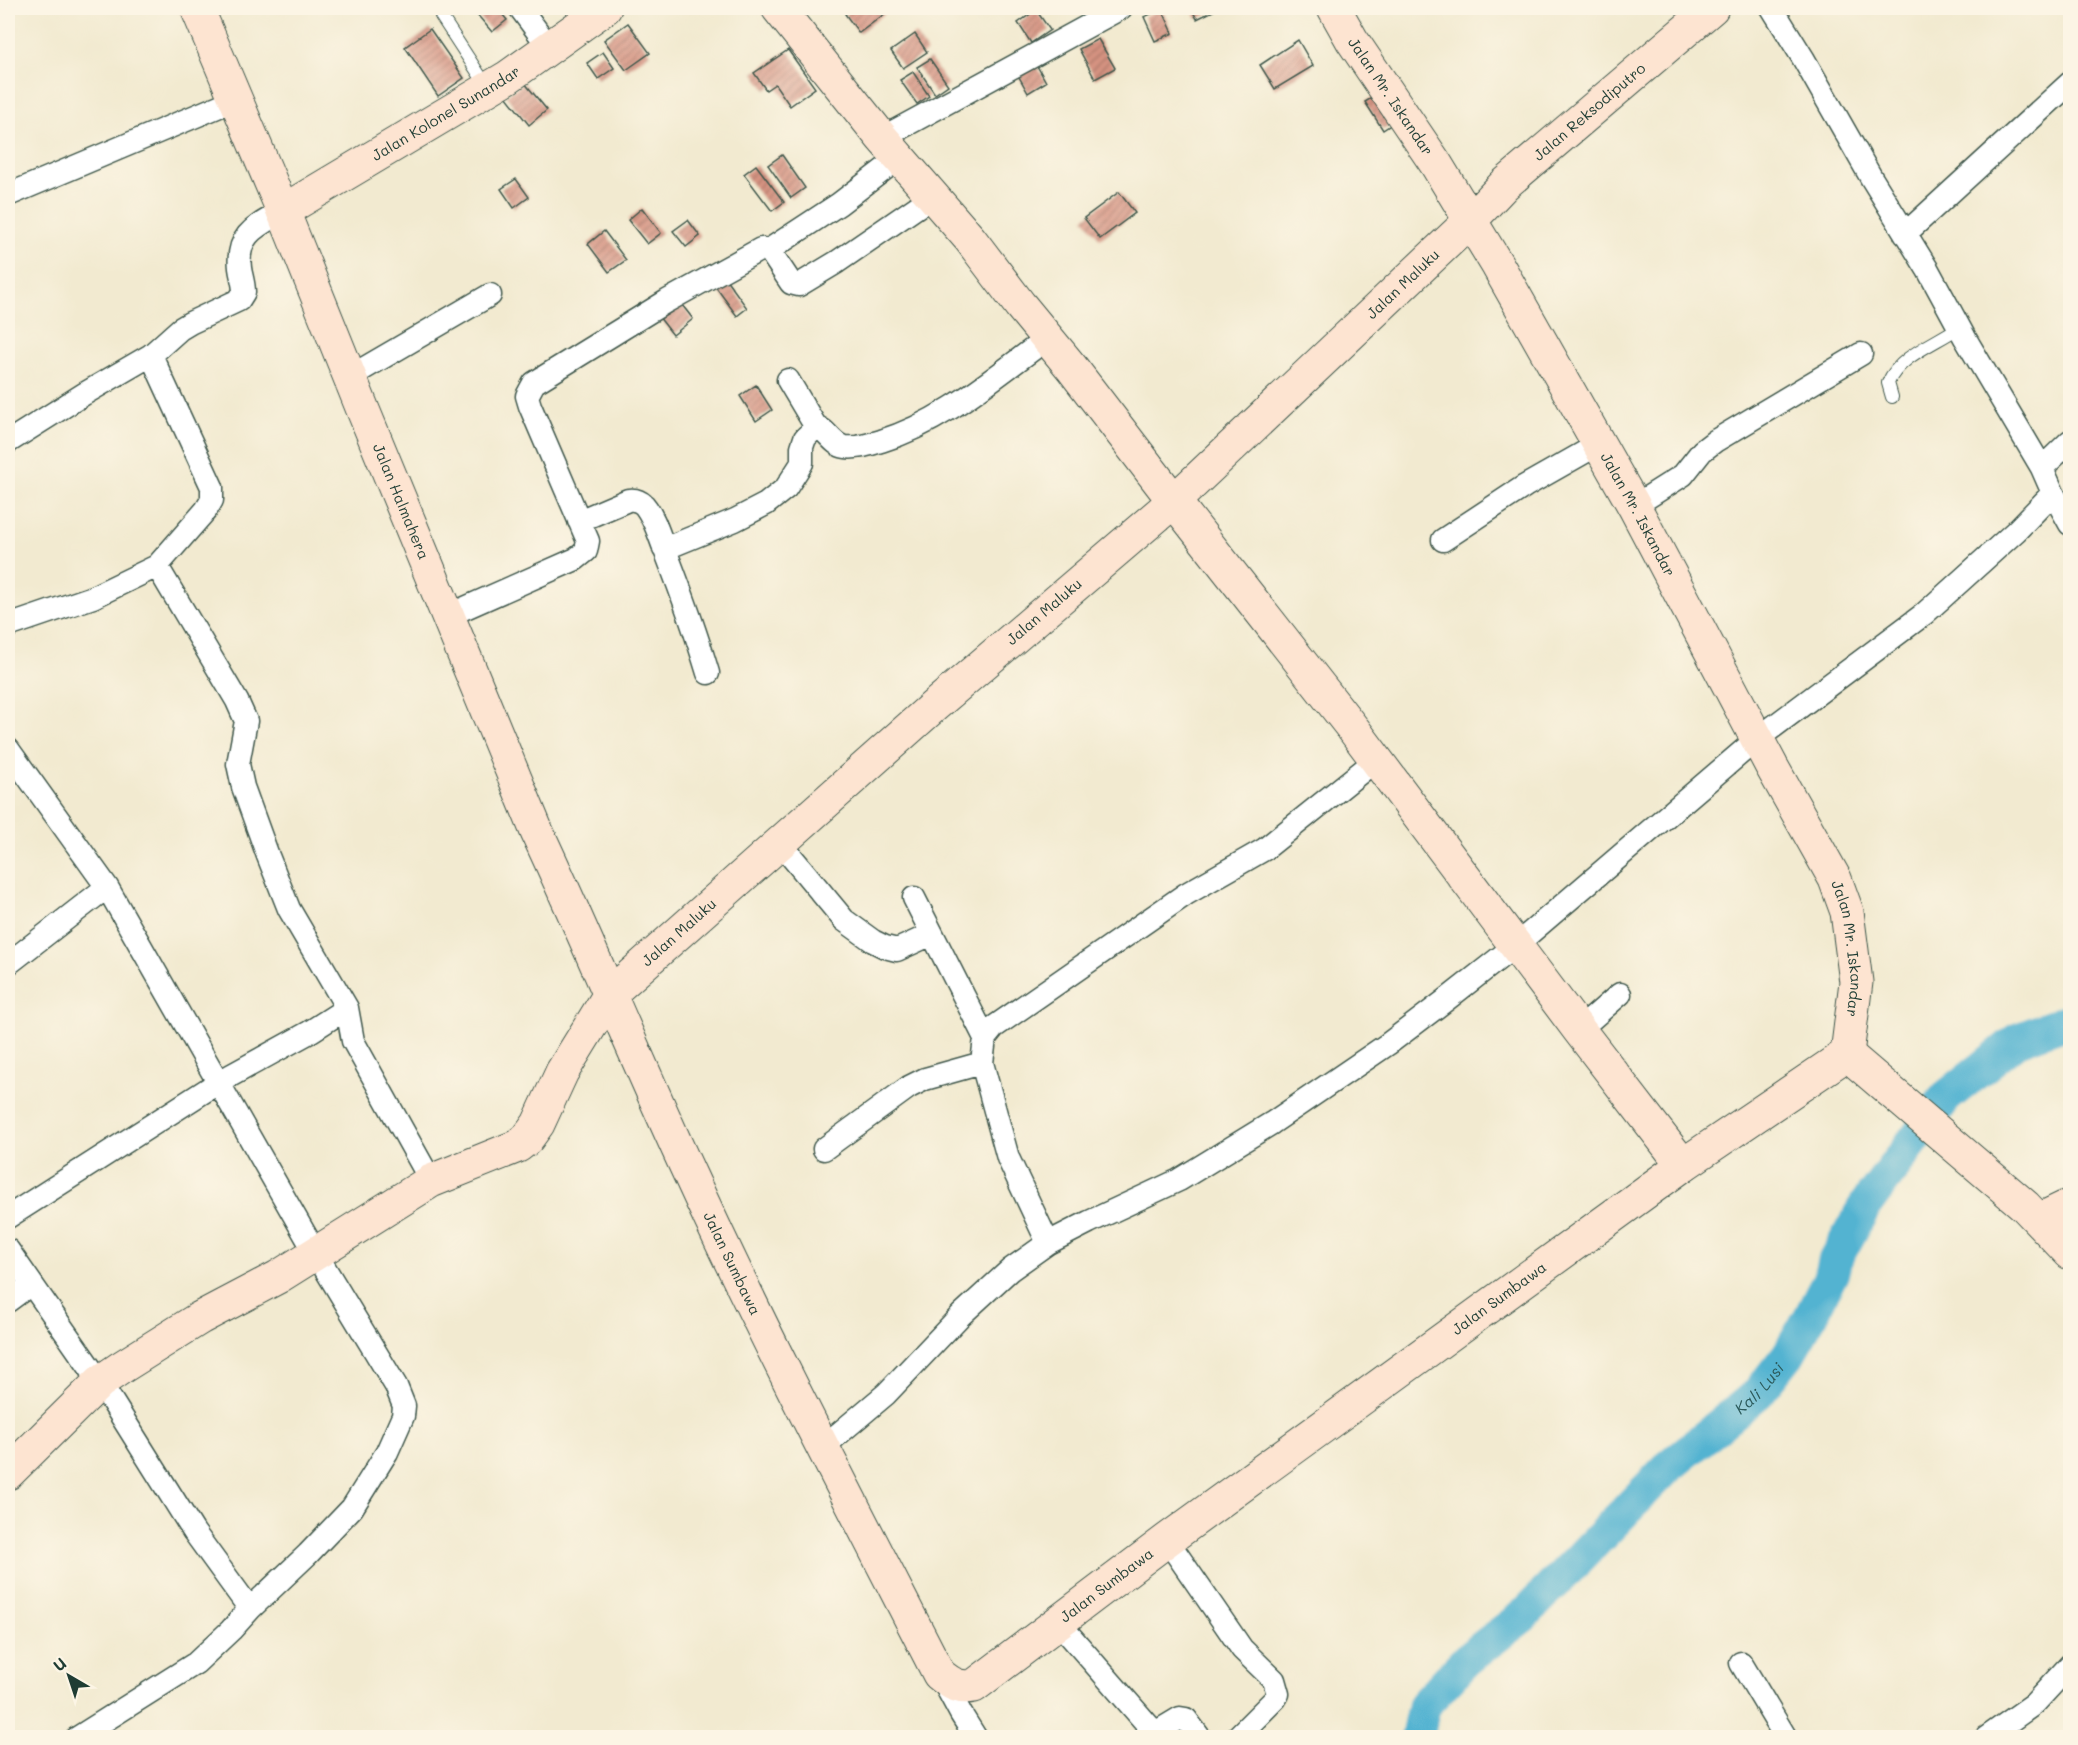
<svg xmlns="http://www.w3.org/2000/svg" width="2078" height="1745" font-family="Mali,sans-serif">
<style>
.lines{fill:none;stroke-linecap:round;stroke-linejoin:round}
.river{stroke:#53b3d1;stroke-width:34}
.building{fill:url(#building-hatch)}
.lane-casing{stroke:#3f574b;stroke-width:14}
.street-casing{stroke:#3f574b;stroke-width:25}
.secondary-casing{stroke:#3f574b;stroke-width:35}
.lane{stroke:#fff;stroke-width:12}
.street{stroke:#fff;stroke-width:22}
.secondary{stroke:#fde4d1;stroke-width:33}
.labels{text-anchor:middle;stroke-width:4.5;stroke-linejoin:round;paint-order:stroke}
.street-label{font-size:15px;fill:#1f3d34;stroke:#fcf5e5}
.water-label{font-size:16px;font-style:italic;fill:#2c5a5b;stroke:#fcf5e5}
</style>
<defs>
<pattern id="building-hatch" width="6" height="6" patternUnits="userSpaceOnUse" patternTransform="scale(1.5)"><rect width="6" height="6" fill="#d69381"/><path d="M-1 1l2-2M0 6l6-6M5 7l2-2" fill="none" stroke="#ad796a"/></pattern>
</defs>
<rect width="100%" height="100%" fill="#fcf5e5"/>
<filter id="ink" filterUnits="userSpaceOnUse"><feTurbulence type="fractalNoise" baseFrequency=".0167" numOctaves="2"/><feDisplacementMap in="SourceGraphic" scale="12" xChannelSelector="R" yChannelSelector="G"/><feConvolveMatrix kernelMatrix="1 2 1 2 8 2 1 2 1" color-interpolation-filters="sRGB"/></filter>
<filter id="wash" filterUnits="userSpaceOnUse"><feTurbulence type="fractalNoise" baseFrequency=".008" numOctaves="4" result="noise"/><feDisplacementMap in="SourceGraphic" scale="24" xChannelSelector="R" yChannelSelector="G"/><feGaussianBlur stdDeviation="1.35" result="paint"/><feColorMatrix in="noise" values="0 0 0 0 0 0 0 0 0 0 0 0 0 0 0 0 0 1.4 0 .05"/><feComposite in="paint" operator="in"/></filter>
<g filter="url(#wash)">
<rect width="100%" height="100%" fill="#f2ead0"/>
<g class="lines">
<path class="river" id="s1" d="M 1417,1738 L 1424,1705 L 1466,1660 L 1523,1616 L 1667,1468 L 1758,1393 L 1788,1355 L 1810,1317 L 1832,1273 L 1835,1260 L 1866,1204 L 1946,1097 L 2017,1040 L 2070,1020"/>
</g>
<g id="blocks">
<path class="building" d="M 479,8 L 497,8 L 507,20 L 492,32 L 474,11 Z
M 854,8 L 884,8 L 887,12 L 859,33 L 845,14 Z
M 1191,8 L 1219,8 L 1197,19 Z
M 1162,9 L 1173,33 L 1155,41 L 1144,17 Z
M 1036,10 L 1050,30 L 1031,43 L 1018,23 Z
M 628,23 L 650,53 L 626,70 L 604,40 Z
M 430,29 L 464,78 L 438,96 L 405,47 Z
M 915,34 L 927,52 L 903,68 L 891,51 Z
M 1098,39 L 1115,68 L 1095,79 L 1079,49 Z
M 1298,40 L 1313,66 L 1275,89 L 1260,65 Z
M 788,50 L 815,88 L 790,106 L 775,84 L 766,90 L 754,73 Z
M 603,52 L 614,68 L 598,79 L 587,63 Z
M 930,59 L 948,85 L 935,94 L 917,67 Z
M 1036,64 L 1046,82 L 1028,93 L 1018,75 Z
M 913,72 L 929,96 L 917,104 L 900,80 Z
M 524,82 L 547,110 L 529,125 L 506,96 Z
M 1378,94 L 1395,122 L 1383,130 L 1365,102 Z
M 782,155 L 805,188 L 791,198 L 768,165 Z
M 756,165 L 784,202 L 772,211 L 744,174 Z
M 516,179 L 529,197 L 514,208 L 501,189 Z
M 1119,192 L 1135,213 L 1100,239 L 1084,218 Z
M 642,208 L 661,233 L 647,244 L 628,220 Z
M 688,220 L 700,236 L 686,247 L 673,231 Z
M 604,231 L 626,260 L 609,272 L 588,244 Z
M 726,279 L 747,308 L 737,316 L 715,286 Z
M 679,301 L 693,319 L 673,335 L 659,317 Z
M 756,385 L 772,410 L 756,421 L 740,396 Z"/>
</g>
</g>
<g filter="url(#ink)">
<use href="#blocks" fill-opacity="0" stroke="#3f574b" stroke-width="1.5"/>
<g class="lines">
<g class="lane-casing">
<path id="lane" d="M 441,16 L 488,88
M 1892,397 L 1888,383 C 1900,355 1935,344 1959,327"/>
</g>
<g class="street-casing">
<path id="street" d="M 520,8 L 549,47
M 882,138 L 1121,8
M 8,195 L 236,99
M 1905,234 L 2070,83
M 769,250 L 839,204 L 899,158
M 151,355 L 212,487 L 212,500 L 206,510 L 157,566
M 351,376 L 490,295
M 788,380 L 816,427 C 827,429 832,445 845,447 C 857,449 870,444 881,441 C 944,422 995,376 1048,338
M 8,442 L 84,394 L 151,355 L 180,329 L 190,323 L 239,300 L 244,292 C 244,283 241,276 240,268 C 236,233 258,226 283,211
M 2042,468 L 2070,441
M 2053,493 L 2070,524
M 1634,506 L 1683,475 L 1702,451 L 1715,441 L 1861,354
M 579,521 L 628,500 C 634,499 639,500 644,505 C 655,518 660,539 667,555 C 682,594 696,633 708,673
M 1443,540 L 1525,486 L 1599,444
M 664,549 L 735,520 L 766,504 L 786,488 L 802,463 L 802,447 L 805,438 L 816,427
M 447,616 L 576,559 L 586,551 L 588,541 L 530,406 L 527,396 L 534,383 L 667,301 L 761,249 L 769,250 L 791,283 L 799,285 L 837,262 L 933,196
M 8,626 L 93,597 L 157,566 L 237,701 L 246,721 L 238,764 L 243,787 L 268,856 L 289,909 L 347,1008 L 353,1041 L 431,1181
M 8,749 L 107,887 L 315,1252 L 396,1386 L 404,1406 L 403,1416 L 387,1452 L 352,1508 L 308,1554 L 250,1609 L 231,1630 L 196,1663 L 77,1738
M 781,844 L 844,920 L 873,941 L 885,947 L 897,950 L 932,934
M 914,898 L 985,1038
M 8,964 L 107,887
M 1579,1030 L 1620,994
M 824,1149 L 909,1087 L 925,1079 L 982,1063
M 8,1217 L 219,1082 L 308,1033 L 347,1008
M 1048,1243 L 1008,1158 L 982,1063 L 985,1038 L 994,1027 L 1186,894 L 1265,849 L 1376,760
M 8,1250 L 100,1382 L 194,1532 L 250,1609
M 8,1301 L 31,1284
M 823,1447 L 886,1394 L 961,1315 L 1010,1270 L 1048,1243 L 1089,1222 L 1179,1180 L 1272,1123 L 1388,1044 L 1446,1000 L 1516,945 L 1757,739 L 1924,614 L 2016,531 L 2053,493 L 2042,468 L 1965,338 L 1928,270 L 1872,179 L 1803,58 L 1772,8
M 1167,1540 L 1242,1649 L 1274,1680 L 1278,1694 L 1275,1699 L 1236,1738
M 1058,1622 L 1155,1733 L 1157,1738
M 1741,1663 L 1786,1738
M 940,1675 L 961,1714 L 976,1738
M 1155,1733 L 1180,1718 L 1186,1719 L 1200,1738
M 1986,1738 L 2034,1704 L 2070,1665"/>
</g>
<g class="secondary-casing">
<g id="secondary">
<path id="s2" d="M 197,8 L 283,211 L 363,410 L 537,832 C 590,945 637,1061 690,1175 C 767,1343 854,1508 939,1674 C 951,1684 959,1689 974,1686 L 1167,1540 L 1683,1165 L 1847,1054 L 2025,1206 L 2070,1253"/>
<path d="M 778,8 L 882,138 L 970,239 L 1020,305 L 1072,368 L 1174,501 L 1354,730 L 1579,1030 L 1683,1165"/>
<path id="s3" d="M 1334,8 L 1352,40 L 1436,164 L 1498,266 L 1634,506 L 1772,767 L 1835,879 L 1847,912 L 1856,982 L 1847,1054"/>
<path id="s4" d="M 283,211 L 508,77 L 605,8"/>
<path d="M 2039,1220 L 2070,1205"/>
<path id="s5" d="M 8,1473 L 100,1382 L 122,1367 L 200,1318 L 278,1277 L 431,1181 L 518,1146 L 527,1139 L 538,1124 L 562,1072 L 610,994 L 934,706 L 1174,501 L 1470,221 L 1504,185 L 1712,8"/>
</g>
</g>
<use href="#lane" class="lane"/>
<use href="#street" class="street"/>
<use href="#secondary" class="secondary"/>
</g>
</g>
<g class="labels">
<g class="street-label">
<text dy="5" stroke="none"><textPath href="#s3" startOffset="105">Jalan Mr. Iskandar</textPath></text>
<text dy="5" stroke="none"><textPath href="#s5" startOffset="2108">Jalan Reksodiputro</textPath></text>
<text dy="5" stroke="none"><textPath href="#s4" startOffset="190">Jalan Kolonel Sunandar</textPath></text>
<text dy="5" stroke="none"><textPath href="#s5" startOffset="1854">Jalan Maluku</textPath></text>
<text dy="5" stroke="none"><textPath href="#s2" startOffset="534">Jalan Halmahera</textPath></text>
<text dy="5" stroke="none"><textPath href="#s3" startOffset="591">Jalan Mr. Iskandar</textPath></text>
<text dy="5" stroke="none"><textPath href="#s5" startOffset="1368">Jalan Maluku</textPath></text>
<text dy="5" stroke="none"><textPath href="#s5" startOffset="882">Jalan Maluku</textPath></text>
<text dy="5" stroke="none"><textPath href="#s3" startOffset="1077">Jalan Mr. Iskandar</textPath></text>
<text dy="5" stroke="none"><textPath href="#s2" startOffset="1365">Jalan Sumbawa</textPath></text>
<text dy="5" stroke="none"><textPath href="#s2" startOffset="2516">Jalan Sumbawa</textPath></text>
<text dy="5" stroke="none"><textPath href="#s2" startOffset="2030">Jalan Sumbawa</textPath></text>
</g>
<g class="water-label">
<text dy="6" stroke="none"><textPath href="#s1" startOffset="496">Kali Lusi</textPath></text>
</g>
</g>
<rect width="2078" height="1745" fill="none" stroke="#fcf5e5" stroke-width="30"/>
<g transform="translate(69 1676) rotate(321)" stroke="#fcf5e5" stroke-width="4.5" paint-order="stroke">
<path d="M0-4.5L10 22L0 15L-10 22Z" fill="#1f3d34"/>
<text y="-9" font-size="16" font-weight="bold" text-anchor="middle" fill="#1f3d34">U</text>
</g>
</svg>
